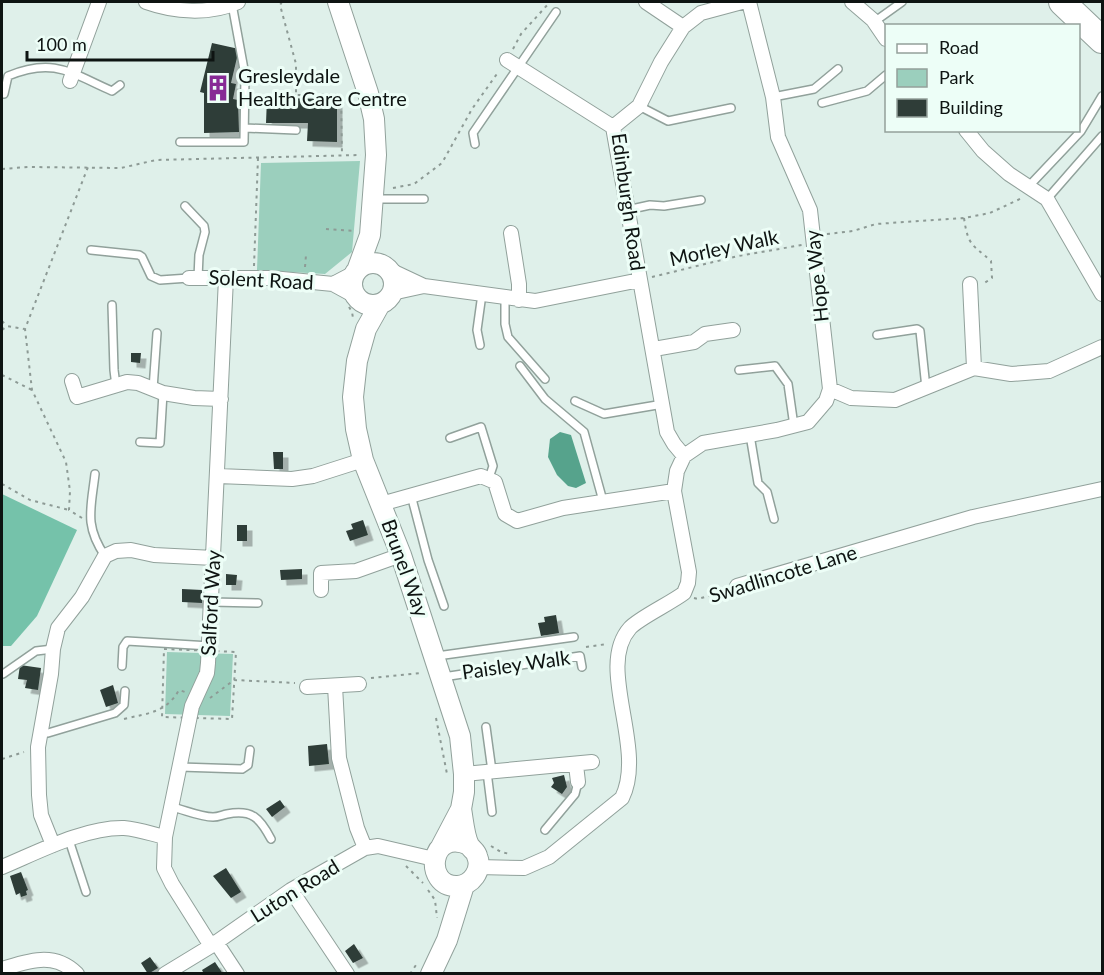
<svg xmlns="http://www.w3.org/2000/svg" width="1104" height="975" font-family="Lato,sans-serif">
<style>
.green{fill:#9bcfbd}
.forest{fill:#75c2aa}
.water{fill:#56a38c}
.building{fill:#2f3d38;filter:url(#shadow)}
.lines{fill:none;stroke-linecap:round;stroke-linejoin:round}
.lane-casing{stroke:#91a19b;stroke-width:10}
.street-casing{stroke:#91a19b;stroke-width:16}
.secondary-casing{stroke:#91a19b;stroke-width:22}
.highway-casing{stroke:#91a19b;stroke-width:28}
.path{stroke:#8d9a95;stroke-width:2;stroke-dasharray:3 4.5;stroke-linecap:butt}
.lane{stroke:#fff;stroke-width:7}
.street{stroke:#fff;stroke-width:14}
.secondary{stroke:#fff;stroke-width:20}
.highway{stroke:#fff;stroke-width:26}
.labels{text-anchor:middle;stroke-width:6;stroke-linejoin:round;paint-order:stroke}
.poi-label{font-size:20px;fill:#0e1412;stroke:#edfef7;text-anchor:start}
.street-label{font-size:20px;fill:#0e1412;stroke:#edfef7}
</style>
<defs>
<filter id="shadow"><feDropShadow dx="5.5" dy="5.5" stdDeviation="0" flood-color="#0004"/></filter>
</defs>
<rect width="100%" height="100%" fill="#dff0ea"/>
<path class="green" d="M 360,161 L 352,252 L 325,274 L 257,270 L 261,163 Z
M 167,652 L 233,654 L 230,716 L 165,714 Z"/>
<path class="forest" d="M 2,494 L 77,530 L 37,616 L 11,646 L 2,646 Z"/>
<path class="water" d="M 560,432 L 571,435 L 586,483 L 576,488 L 568,486 L 557,475 L 548,457 L 550,439 Z"/>
<path class="building" d="M 212,43 L 239,49 L 231,83 L 236,84 L 233,99 L 238,100 L 239,132 L 204,133 L 204,93 L 200,92 Z
M 267,98 L 337,99 L 337,142 L 307,141 L 308,123 L 266,123 Z
M 131,353 L 141,353 L 140,363 L 131,362 Z
M 273,452 L 283,452 L 283,469 L 274,469 Z
M 363,520 L 368,535 L 350,541 L 346,531 L 353,529 L 351,524 Z
M 237,525 L 247,525 L 247,541 L 237,541 Z
M 302,569 L 302,579 L 281,580 L 280,570 Z
M 226,574 L 237,575 L 236,585 L 226,585 Z
M 182,589 L 202,590 L 202,603 L 182,602 Z
M 556,615 L 559,633 L 541,636 L 538,623 L 545,622 L 544,617 Z
M 20,665 L 41,668 L 38,690 L 25,688 L 27,680 L 18,679 Z
M 113,685 L 118,703 L 106,707 L 100,690 Z
M 327,744 L 329,764 L 309,766 L 308,746 Z
M 564,775 L 567,787 L 562,794 L 551,787 L 554,783 L 552,778 Z
M 280,800 L 285,807 L 272,817 L 266,809 Z
M 226,868 L 241,892 L 231,898 L 213,876 Z
M 21,872 L 28,890 L 26,891 L 27,895 L 21,897 L 20,893 L 16,895 L 10,876 Z
M 354,944 L 363,958 L 353,963 L 345,951 Z
M 150,957 L 158,968 L 148,974 L 141,963 Z
M 215,962 L 223,974 L 204,974 L 202,970 Z"/>
<g class="lines">
<g class="lane-casing">
<path id="lane" d="M 874,22 L 902,2
M 4,94 L 8,76 C 54,57 71,73 112,91 L 120,85
M 773,97 L 814,89 L 838,69
M 822,103 L 867,91 L 886,75
M 639,106 L 668,121 L 731,108
M 245,128 L 296,130
M 180,142 L 244,142 L 245,75 L 232,4
M 475,144 L 473,133 L 556,12
M 1029,186 L 1081,131 L 1102,96
M 376,199 L 424,199
M 1047,199 L 1102,136
M 185,206 L 204,226 L 205,232 L 199,255 L 198,278
M 627,210 L 650,205 L 664,206 L 701,200
M 91,250 L 139,255 L 142,257 L 151,276 L 160,280 L 189,278
M 505,298 L 505,324 L 508,337 L 545,379
M 112,305 L 114,370 L 116,386
M 877,335 L 917,329 L 920,331 L 926,388
M 480,345 L 477,330 L 482,294
M 520,366 L 545,399 L 584,432 L 603,501
M 739,370 L 775,366 L 788,384 L 794,426
M 153,389 L 157,333
M 575,401 L 604,414 L 663,404
M 750,435 L 758,483 L 767,492 L 774,519
M 450,438 L 481,427 L 493,466 L 489,478
M 140,442 L 160,443 L 163,393
M 95,474 C 91,509 84,525 105,556
M 411,495 L 428,560 L 444,606
M 212,602 L 258,603
M 437,656 L 574,637
M 122,666 L 123,647 L 127,641 L 210,646
M 3,674 L 36,651 L 53,649
M 443,677 L 580,656 L 582,667
M 486,727 L 492,771
M 40,733 L 48,733 L 115,713 L 124,705 L 125,691
M 180,767 L 242,769 L 248,765 L 250,750
M 487,772 L 492,812
M 172,807 C 185,810 200,817 213,817 C 218,817 222,815 227,814 C 252,809 260,818 271,839
M 545,830 L 575,794 L 578,782
M 69,840 L 86,892"/>
</g>
<g class="street-casing">
<path id="street" d="M 146,2 C 174,12 209,15 238,2
M 646,2 L 683,27
M 852,2 L 873,20 L 886,39
M 507,60 L 613,127
M 70,81 L 99,2
M 613,127 L 667,432 L 674,444 L 684,456
M 613,127 L 639,106 L 661,62 L 683,27 L 701,13 L 742,2
M 966,130 L 983,151 L 1009,174 L 1047,199 L 1102,294
M 511,233 L 519,284 L 519,300
M 390,270 L 424,286 L 535,301 L 640,280
M 189,278 L 272,278 L 333,284 L 355,296
M 333,284 L 354,273
M 970,284 L 974,368
M 392,293 L 424,286
M 654,349 L 694,342 L 705,334 L 733,330
M 72,381 L 77,397 L 127,382 L 138,383 L 163,393 L 194,398 L 221,399
M 830,389 L 851,398 L 895,400 L 974,368 L 1011,374 L 1049,371 L 1102,347
M 218,476 L 292,479 L 313,476 L 363,460
M 381,504 L 481,476 L 495,482 L 505,514 L 517,521 L 563,508 L 674,491
M 737,586 L 973,517 L 1102,489
M 321,590 L 321,573 L 356,571 L 401,555
M 335,686 L 339,758 L 357,828 L 365,848
M 307,687 L 359,684
M 576,765 L 578,782
M 464,774 L 592,762
M 53,845 L 41,815 L 39,795 L 38,747 L 51,674 L 53,649 L 58,628 L 82,597 L 105,556 L 116,551 L 131,550 L 154,555 L 214,558
M 2,867 C 38,852 85,827 124,828 C 138,829 152,834 165,837
M 478,867 L 524,868 L 549,857 L 622,798 C 647,748 595,667 630,628 C 639,618 671,603 684,593 L 688,583 L 689,572 L 674,491 L 677,471 L 684,456 L 703,443 L 777,430 L 808,422 L 826,401 L 830,389 L 810,210 L 778,137 L 773,97 L 749,2
M 291,890 L 347,974
M 216,942 L 237,974
M 211,946 L 172,884 L 164,868 L 165,837 L 192,706 L 207,673 L 208,663 L 226,278
M 2,969 C 29,961 54,951 77,974
M 165,974 L 211,946 L 291,890 L 365,848 L 378,846 L 434,859"/>
</g>
<g class="secondary-casing">
<path id="secondary" d="M 338,2 L 368,93 L 374,119 L 376,155 L 370,235 L 358,268
M352 284a21 21 0 1 1 42 0a21 21 0 1 1-42 0Z
M 380,304 L 366,329 L 357,361 L 353,397 L 356,429 L 363,460 L 401,555 L 460,736 L 464,774 L 464,792 L 461,809 L 441,847
M 461,809 C 463,819 464,836 469,845 C 471,849 476,851 477,856 C 483,870 471,886 457,886 C 423,887 429,827 469,845
M 431,974 L 447,940 L 464,885"/>
</g>
<g class="highway-casing">
<path id="highway" d="M 1062,2 L 1102,40"/>
</g>
<path class="path" d="M 282,2 L 280,5 L 296,64 L 296,95 L 341,94 L 342,155
M 513,49 L 521,34 L 550,2
M 257,96 L 296,95
M 2,169 L 28,167 L 121,168 L 156,160 L 361,155
M 393,188 L 414,184 L 442,163 L 472,109 L 499,71
M 964,218 C 968,246 972,244 991,261 L 992,278 L 983,284
M 326,229 L 354,231
M 827,234 L 853,231 L 876,224 L 964,218 L 990,213 L 1022,198
M 254,266 L 258,158
M 305,267 L 306,255
M 652,277 L 738,256 L 802,245
M 349,307 L 352,312 L 353,318
M 2,321 L 7,326
M 2,330 L 7,326 L 24,329
M 2,375 L 32,390
M 2,484 L 30,500 L 69,510
M 82,518 L 69,510 L 70,491 L 66,462 L 32,390 L 25,329 L 88,167
M 694,598 L 698,599 L 726,591
M 586,647 L 607,644
M 164,649 L 236,652 L 232,719 L 162,717 Z
M 371,678 L 422,673
M 210,698 L 234,680 L 295,683
M 436,718 L 447,774
M 124,719 C 148,713 166,713 179,690 L 185,692
M 2,759 L 24,752
M 491,846 L 501,852 L 510,854
M 406,866 L 423,883
M 428,890 L 435,900 L 437,918
M 410,974 L 418,962"/>
<use href="#lane" class="lane"/>
<use href="#street" class="street"/>
<use href="#secondary" class="secondary"/>
<use href="#highway" class="highway"/>
</g>
<defs>
<g id="building-bare" transform="scale(2.07)"><path d="M-4-6H4V6H1V3H-1V6H-4ZM-2.5-4.3h1.7v1.8h-1.7ZM.8-4.3h1.7v1.8H.8ZM-2.5-1h1.7V.8h-1.7ZM.8-1h1.7V.8H.8Z" fill="#872a95" stroke="#edfef7" stroke-width="2.5" paint-order="stroke"/></g>
</defs>
<g fill-rule="evenodd">
<use href="#building-bare" x="218" y="88"/>
</g>
<g class="labels">
<g class="poi-label">
<text x="238" y="83">Gresleydale<tspan x="238" dy="23">Health Care Centre</tspan></text>
</g>
<g class="street-label">
<text transform="translate(628 202) rotate(82)" y="7">Edinburgh Road</text>
<text transform="translate(724 248) rotate(-12)" y="7">Morley Walk</text>
<text transform="translate(817 276) rotate(-96)" y="7">Hope Way</text>
<text transform="translate(261 280) rotate(3)" y="7">Solent Road</text>
<text transform="translate(405 568) rotate(70)" y="7">Brunel Way</text>
<text transform="translate(783 574) rotate(-17)" y="7">Swadlincote Lane</text>
<text transform="translate(211 603) rotate(-87)" y="7">Salford Way</text>
<text transform="translate(516 665) rotate(-8)" y="7">Paisley Walk</text>
<text transform="translate(295 891) rotate(-32)" y="7">Luton Road</text>
</g>
</g>
<rect width="1104" height="975" fill="none" stroke="#0e1412" stroke-width="6"/>
<rect x="885" y="24" width="195" height="108" fill="#edfef7" stroke="#94a09b" stroke-width="1.5"/>
<rect x="897" y="44" width="30" height="9" fill="#ffffff" stroke="#94a09b" stroke-width="1.5"/>
<text x="939" y="54" font-size="18" fill="#0e1412">Road</text>
<rect x="897" y="69" width="30" height="18" fill="#9bcfbd" stroke="#94a09b" stroke-width="1.5"/>
<text x="939" y="84" font-size="18" fill="#0e1412">Park</text>
<rect x="897" y="99" width="30" height="18" fill="#2f3d38" stroke="#94a09b" stroke-width="1.5"/>
<text x="939" y="114" font-size="18" fill="#0e1412">Building</text>
<path d="M27 51v9h186v-9" fill="none" stroke="#0e1412" stroke-width="3"/>
<text x="36" y="51" font-size="18" fill="#0e1412" stroke="#edfef7" stroke-width="4.5" paint-order="stroke">100 m</text>
</svg>
